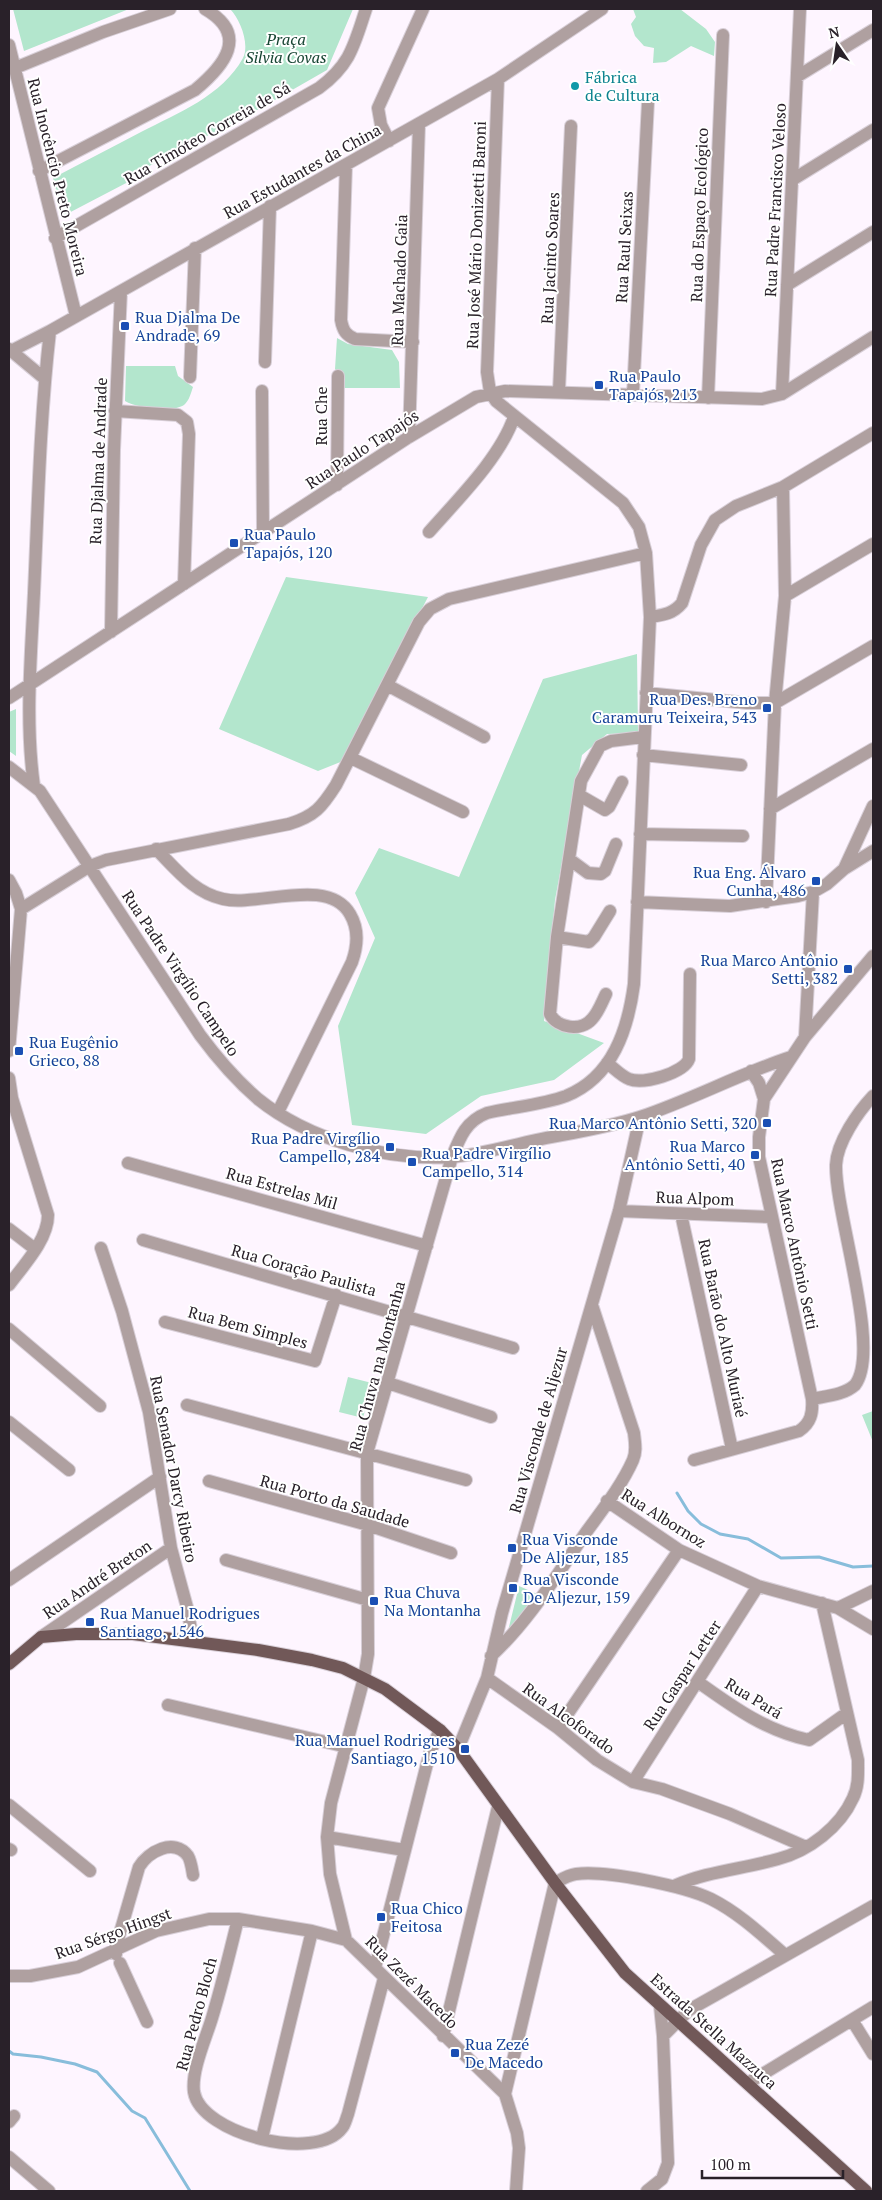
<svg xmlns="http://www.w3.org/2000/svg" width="882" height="2200" font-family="'PT Serif',serif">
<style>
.green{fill:#b3e6cd}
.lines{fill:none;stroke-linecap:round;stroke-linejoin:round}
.stream{stroke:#88bddb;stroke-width:3}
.minor-casing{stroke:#d8cfd8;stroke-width:14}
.major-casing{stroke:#d8cfd8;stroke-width:14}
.minor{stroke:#afa0a0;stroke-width:12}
.major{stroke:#715858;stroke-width:12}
.culture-dot{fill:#0f9aa8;stroke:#fff;stroke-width:2}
.transit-dot{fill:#1a4fb4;stroke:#fff;stroke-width:2}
.labels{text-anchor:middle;stroke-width:4;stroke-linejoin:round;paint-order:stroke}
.park-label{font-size:16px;font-style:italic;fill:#164432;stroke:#fff}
.culture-label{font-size:16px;fill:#0d838f;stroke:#fff;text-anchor:start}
.street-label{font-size:16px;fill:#292129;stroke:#fff}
.transit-label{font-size:16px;fill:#164399;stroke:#fff;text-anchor:start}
</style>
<rect width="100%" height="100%" fill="#fef5ff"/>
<path class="green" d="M 13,9 L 129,9 L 24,51 Z
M 230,9 L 353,9 L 327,70 L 259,109 L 132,175 L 130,181 L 63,216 L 53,178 C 82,163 112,147 141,132 C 178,113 222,96 243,58 C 250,44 240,19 230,9 Z
M 633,9 L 680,9 L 706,29 L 715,42 L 714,56 L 691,46 L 666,62 L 653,63 L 654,48 L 644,46 L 635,36 L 631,24 L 636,17 Z
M 337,338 L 348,344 L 392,350 L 399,362 L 400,388 L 342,388 L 345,379 L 335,369 Z
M 126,366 L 175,366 L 178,376 L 193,387 C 191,393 189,401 184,405 C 172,413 137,408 125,401 Z
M 286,577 L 428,597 L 343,761 L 318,771 L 219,729 Z
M 637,654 L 638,733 L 607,734 L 582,755 L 555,900 L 544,1021 L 604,1043 L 554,1080 L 481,1096 L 426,1134 L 352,1125 L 338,1026 L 375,938 L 355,893 L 379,848 L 459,877 L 543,679 Z
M 16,709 L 16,756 L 9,751 L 9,712 Z
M 348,1377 L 372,1383 L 363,1418 L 339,1412 Z
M 873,1411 L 873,1442 L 862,1415 Z
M 519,1586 L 537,1594 L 507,1635 Z"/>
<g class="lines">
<path class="stream" d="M 677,1493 L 688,1511 L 701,1524 L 720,1534 L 748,1539 L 781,1558 L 819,1557 L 853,1567 L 873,1566
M 9,2051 L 13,2054 L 41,2057 L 75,2064 L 97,2072 L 132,2111 L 145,2118 L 190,2191"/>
<g class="minor-casing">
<path id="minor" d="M 9,45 L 76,316
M 15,68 L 103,32 L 170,9
M 798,76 L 873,30
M 389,141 L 381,125 L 378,108 L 423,9
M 346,165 L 341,320 C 343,331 346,335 355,339 L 413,342
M 39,171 L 195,90 C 224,66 250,35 205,9
M 792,180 L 873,130
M 55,238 L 319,88 C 351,64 354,45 366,9
M 787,285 L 873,232
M 9,349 L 45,379
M 11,351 L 50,331 L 498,79 L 602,9
M 265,362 L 270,206
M 190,377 L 195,248
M 262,391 L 263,532
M 559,391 L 571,126
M 633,394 L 648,102
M 782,394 L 800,9
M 708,398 L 723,35
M 115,411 L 178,415 L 187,422 L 189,434 L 184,584
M 409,437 L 419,124
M 337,485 L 338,376
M 429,532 C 457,500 500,458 514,417
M 785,596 L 873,544
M 650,617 C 663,615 673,614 682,603 L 701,545 L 715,520 L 736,506 L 783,487 L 873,433
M 111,632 L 114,450 L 121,291
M 387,685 L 484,737
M 646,693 L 747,703 L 775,703 L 873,646
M 9,698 L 409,437 L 476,397 L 505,391 L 762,399 L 782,394 L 873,337
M 643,755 L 741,765
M 351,758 L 463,812
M 9,767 L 40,791 L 200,1035 C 217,1058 236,1080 258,1099 C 309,1140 386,1161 451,1157 C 479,1155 508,1146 536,1140 C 571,1133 606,1128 640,1117 C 691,1100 739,1074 791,1057
M 34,786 C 25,722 31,657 34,593 C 38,505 40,418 50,331
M 579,795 L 605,810 L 609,807 L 622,782
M 770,809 L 873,749
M 640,834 L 743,836
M 156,849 C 176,869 194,893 223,899 C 259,907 328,876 350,914 C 359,929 358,945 352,962 L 278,1112
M 569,859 L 588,873 L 601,874 L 605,871 L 616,844
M 844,869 L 873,806
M 9,880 L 16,893 L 21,909
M 637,902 L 730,906 L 798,896 L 813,892 L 827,884 L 844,869 L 873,851
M 766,902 L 775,703 L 785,596 L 783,487
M 557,937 L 589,942 L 594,937 L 610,911
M 606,994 C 602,1002 598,1013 592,1019 C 581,1032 557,1028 550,1014 L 557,937 L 581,781 L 600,746 L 611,741 L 643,737
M 805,1037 L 813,892
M 9,1051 L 21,909 L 90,866 L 106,860 L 289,824 C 315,816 322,807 336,785 L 419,622 L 430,609 L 449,599 L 646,553
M 607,1063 C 614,1068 621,1076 629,1079 C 643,1085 684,1073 689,1059 L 690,974
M 751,1071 L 759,1083 L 764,1099
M 9,1078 L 12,1098 L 48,1215 C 48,1240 23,1266 9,1285
M 128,1163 L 427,1246
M 619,1211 L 771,1217
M 681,1214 L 732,1449
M 9,1229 L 35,1249
M 143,1240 L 513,1348
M 101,1248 L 122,1311 L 149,1412 L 171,1548 L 187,1607 L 193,1640
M 165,1322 L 315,1361 L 336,1295
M 9,1329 L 100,1406
M 388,1383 L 491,1417
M 812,1399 C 826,1396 844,1395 855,1385 C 882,1350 835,1214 836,1165 C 837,1142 858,1112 873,1096
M 187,1405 L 466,1480
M 9,1422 L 69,1470
M 694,1460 L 799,1431 C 811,1423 813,1413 812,1399 L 759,1157 L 759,1137 L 764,1099 L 805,1037 L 873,956
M 209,1481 L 368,1525 L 451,1553
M 607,1501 L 679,1550 L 758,1586 L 838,1608 L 873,1629
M 226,1560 L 368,1600
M 9,1580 L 160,1477
M 838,1608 L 873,1591
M 41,1637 L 171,1548
M 491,1656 C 530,1620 557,1574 587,1531 C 603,1509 622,1485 633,1460 C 637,1451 635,1443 634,1433 L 592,1305
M 487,1678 L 558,1728 L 597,1760 L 633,1782 L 662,1789 L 730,1814 L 806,1847
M 698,1682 C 733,1707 766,1731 809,1740 L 847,1713
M 168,1705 L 347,1747
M 558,1728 L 679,1550
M 458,1749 L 487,1678 L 502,1613 L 619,1211 L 640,1117
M 633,1782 L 758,1586
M 9,1805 L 90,1871
M 327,1837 L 404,1850
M 9,1849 L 11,1850
M 674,1886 C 708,1871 743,1869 778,1859 C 809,1851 840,1827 853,1798 C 859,1786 858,1773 858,1760 L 822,1603
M 238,1919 C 230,1952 222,1985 212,2018 C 206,2038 191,2071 194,2092 C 201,2134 316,2163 342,2128 C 345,2125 346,2119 348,2114 L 384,1978
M 346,1940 L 330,1874 L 327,1837 L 331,1803 L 364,1678 L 368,1654 L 367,1453 L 452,1157 C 460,1137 466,1121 487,1113 C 512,1107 542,1105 566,1096 C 613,1077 628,1029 634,984 L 650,617 L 646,553 L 639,527 L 623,503 L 496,401 L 490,392 L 487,372 L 498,79
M 116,1954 L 115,1950 L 139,1867 C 148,1852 174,1837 188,1856 C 191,1861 192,1869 193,1875
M 120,1963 L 147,2022
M 375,1968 L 430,1752 L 440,1730
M 9,1976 L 30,1976 L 78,1967 L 156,1931 L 209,1919 L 238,1919 L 312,1931 L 346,1940 L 505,2094 L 517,2133 L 519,2148 L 516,2191
M 852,2020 L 873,2054
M 443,2036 L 498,1807
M 663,2036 L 689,2010 L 873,1906
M 748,2083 L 873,2007
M 505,2094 L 555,1883 C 562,1879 568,1875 576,1874 C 606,1870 684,1886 711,1899 C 739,1913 762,1935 785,1955
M 9,2122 L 14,2116
M 262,2138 L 312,1931
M 9,2157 L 49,2191
M 647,2191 L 662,2179 L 668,2163 L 663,2036 L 660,2006"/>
</g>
<g class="major-casing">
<path id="major" d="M 9,1664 L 41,1637 L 76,1634 L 133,1634 L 258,1650 L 312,1660 L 343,1668 L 385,1689 L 440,1730 L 458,1749 L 555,1883 L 625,1973 L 866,2191"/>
</g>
<use href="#minor" class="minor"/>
<use href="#major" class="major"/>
</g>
<circle class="culture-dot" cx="575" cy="86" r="5"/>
<g class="transit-dot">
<rect x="120" y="321" width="10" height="10" rx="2.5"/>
<rect x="594" y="380" width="10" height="10" rx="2.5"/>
<rect x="229" y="538" width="10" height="10" rx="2.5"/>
<rect x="762" y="703" width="10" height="10" rx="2.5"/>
<rect x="811" y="876" width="10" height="10" rx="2.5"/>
<rect x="843" y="964" width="10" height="10" rx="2.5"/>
<rect x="14" y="1046" width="10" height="10" rx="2.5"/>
<rect x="762" y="1118" width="10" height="10" rx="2.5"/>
<rect x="385" y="1142" width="10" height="10" rx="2.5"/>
<rect x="750" y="1150" width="10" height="10" rx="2.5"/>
<rect x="407" y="1157" width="10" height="10" rx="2.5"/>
<rect x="507" y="1543" width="10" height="10" rx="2.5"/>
<rect x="508" y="1583" width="10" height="10" rx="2.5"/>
<rect x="369" y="1596" width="10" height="10" rx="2.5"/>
<rect x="85" y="1617" width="10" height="10" rx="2.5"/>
<rect x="460" y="1744" width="10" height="10" rx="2.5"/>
<rect x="376" y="1912" width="10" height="10" rx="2.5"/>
<rect x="450" y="2048" width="10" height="10" rx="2.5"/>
</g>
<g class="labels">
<g class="park-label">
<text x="286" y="45">Praça<tspan x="286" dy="18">Silvia Covas</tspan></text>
</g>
<g class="culture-label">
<text x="585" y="83">Fábrica<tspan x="585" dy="18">de Cultura</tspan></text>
</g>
<g class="street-label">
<text transform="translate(207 133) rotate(-30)" y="6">Rua Timóteo Correia de Sá</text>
<text transform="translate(302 171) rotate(-29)" y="6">Rua Estudantes da China</text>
<text transform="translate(58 177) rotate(76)" y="6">Rua Inocêncio Preto Moreira</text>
<text transform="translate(775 200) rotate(-87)" y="6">Rua Padre Francisco Veloso</text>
<text transform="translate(699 215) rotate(-88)" y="6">Rua do Espaço Ecológico</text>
<text transform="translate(476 235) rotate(-88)" y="6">Rua José Mário Donizetti Baroni</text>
<text transform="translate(624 247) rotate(-87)" y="6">Rua Raul Seixas</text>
<text transform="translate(550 258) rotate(-87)" y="6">Rua Jacinto Soares</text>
<text transform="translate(399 280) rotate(-88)" y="6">Rua Machado Gaia</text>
<text transform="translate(321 416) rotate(-90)" y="6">Rua Che</text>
<text transform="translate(362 449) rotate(-33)" y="6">Rua Paulo Tapajós</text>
<text transform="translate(98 461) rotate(-88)" y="6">Rua Djalma de Andrade</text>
<text transform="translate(181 973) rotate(56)" y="6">Rua Padre Virgílio Campelo</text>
<text transform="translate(282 1188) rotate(16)" y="6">Rua Estrelas Mil</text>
<text transform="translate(695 1198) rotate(2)" y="6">Rua Alpom</text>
<text transform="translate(795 1244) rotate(78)" y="6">Rua Marco Antônio Setti</text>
<text transform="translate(304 1270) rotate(16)" y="6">Rua Coração Paulista</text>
<text transform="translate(248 1327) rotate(15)" y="6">Rua Bem Simples</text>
<text transform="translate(723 1328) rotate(78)" y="6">Rua Barão do Alto Muriaé</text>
<text transform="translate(377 1366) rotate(-75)" y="6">Rua Chuva na Montanha</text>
<text transform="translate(538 1430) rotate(-74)" y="6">Rua Visconde de Aljezur</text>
<text transform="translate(174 1469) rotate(79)" y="6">Rua Senador Darcy Ribeiro</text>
<text transform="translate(335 1501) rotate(16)" y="6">Rua Porto da Saudade</text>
<text transform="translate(664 1518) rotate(32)" y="6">Rua Albornoz</text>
<text transform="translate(97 1579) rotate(-34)" y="6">Rua André Breton</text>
<text transform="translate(682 1675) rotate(-57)" y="6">Rua Gaspar Letter</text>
<text transform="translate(754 1698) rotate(31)" y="6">Rua Pará</text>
<text transform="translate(569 1718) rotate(36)" y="6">Rua Alcoforado</text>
<text transform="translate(113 1933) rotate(-20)" y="6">Rua Sérgo Hingst</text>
<text transform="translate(412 1982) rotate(45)" y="6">Rua Zezé Macedo</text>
<text transform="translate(196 2014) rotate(-75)" y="6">Rua Pedro Bloch</text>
<text transform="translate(714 2031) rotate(42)" y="6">Estrada Stella Mazzuca</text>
</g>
<g class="transit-label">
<text x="135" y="323">Rua Djalma De<tspan x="135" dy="18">Andrade, 69</tspan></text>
<text x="609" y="382">Rua Paulo<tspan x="609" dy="18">Tapajós, 213</tspan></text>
<text x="244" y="540">Rua Paulo<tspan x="244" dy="18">Tapajós, 120</tspan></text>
<text x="757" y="705" text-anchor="end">Rua Des. Breno<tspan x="757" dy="18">Caramuru Teixeira, 543</tspan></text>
<text x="806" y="878" text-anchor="end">Rua Eng. Álvaro<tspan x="806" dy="18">Cunha, 486</tspan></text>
<text x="838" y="966" text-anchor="end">Rua Marco Antônio<tspan x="838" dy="18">Setti, 382</tspan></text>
<text x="29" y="1048">Rua Eugênio<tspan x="29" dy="18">Grieco, 88</tspan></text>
<text x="757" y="1129" text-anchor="end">Rua Marco Antônio Setti, 320</text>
<text x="380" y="1144" text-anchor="end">Rua Padre Virgílio<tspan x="380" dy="18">Campello, 284</tspan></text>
<text x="745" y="1152" text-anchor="end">Rua Marco<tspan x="745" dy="18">Antônio Setti, 40</tspan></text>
<text x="422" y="1159">Rua Padre Virgílio<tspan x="422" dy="18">Campello, 314</tspan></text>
<text x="522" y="1545">Rua Visconde<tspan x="522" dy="18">De Aljezur, 185</tspan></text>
<text x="523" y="1585">Rua Visconde<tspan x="523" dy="18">De Aljezur, 159</tspan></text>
<text x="384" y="1598">Rua Chuva<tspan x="384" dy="18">Na Montanha</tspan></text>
<text x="100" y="1619">Rua Manuel Rodrigues<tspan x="100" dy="18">Santiago, 1546</tspan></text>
<text x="455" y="1746" text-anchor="end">Rua Manuel Rodrigues<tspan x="455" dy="18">Santiago, 1510</tspan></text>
<text x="391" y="1914">Rua Chico<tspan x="391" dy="18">Feitosa</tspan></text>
<text x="465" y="2050">Rua Zezé<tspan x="465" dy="18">De Macedo</tspan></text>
</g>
</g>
<rect width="882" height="2200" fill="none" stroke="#292129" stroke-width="20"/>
<g transform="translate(837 45) rotate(347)" stroke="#ffffff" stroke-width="4" paint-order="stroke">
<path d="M0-4L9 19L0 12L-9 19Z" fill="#292129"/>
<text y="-8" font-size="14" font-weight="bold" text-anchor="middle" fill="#292129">N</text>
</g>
<path d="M702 2170v8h141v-8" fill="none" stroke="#292129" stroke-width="2.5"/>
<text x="710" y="2170" font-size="15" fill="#292129" stroke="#ffffff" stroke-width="4" paint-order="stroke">100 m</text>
</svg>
